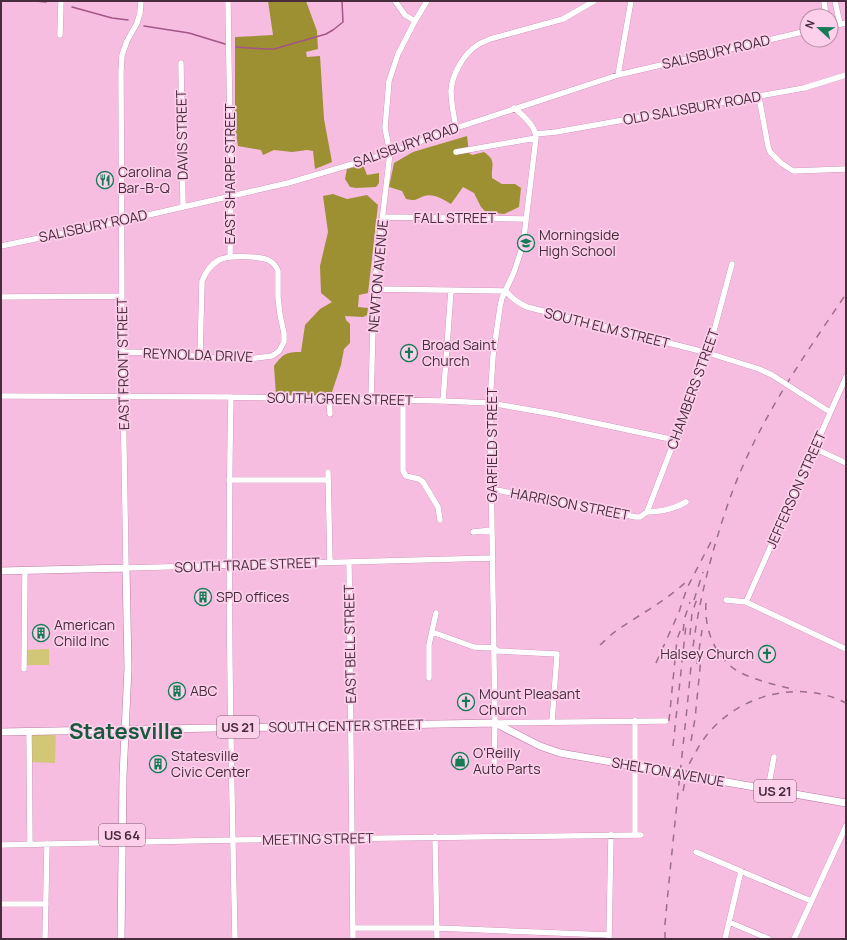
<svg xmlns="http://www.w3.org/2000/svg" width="847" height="940" font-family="Manrope,sans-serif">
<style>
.green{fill:#d2c776}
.forest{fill:#9c9033}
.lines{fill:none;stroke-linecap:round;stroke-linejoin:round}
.stream{stroke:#a15687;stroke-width:1.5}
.minor-casing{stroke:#bc79a4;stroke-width:6}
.major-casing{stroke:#bc79a4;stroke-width:8}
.minor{stroke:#fff;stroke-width:5.5}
.major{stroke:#fff;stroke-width:7}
.rail{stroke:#9a6f8a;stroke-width:1.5;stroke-dasharray:7 7;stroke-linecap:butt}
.minor-bridge-casing{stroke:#bc79a4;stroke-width:6;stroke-linecap:butt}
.minor-bridge{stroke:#fff;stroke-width:5.5}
.labels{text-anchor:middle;stroke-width:3.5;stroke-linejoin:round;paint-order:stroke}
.shield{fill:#fccfea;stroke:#7e5c71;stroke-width:1}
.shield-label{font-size:13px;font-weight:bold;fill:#482b3d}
.street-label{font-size:14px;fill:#482b3d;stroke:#fccfea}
.poi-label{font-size:14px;fill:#482b3d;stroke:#fccfea;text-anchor:start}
.town-label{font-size:22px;font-weight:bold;fill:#17593d;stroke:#fccfea}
</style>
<rect width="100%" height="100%" fill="#f7bde1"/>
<path class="green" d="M 49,649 L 49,665 L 24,665 L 24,650 Z
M 56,731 L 55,763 L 29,762 L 29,732 Z"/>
<path class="forest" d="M 268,1 L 306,1 L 317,31 L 318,49 L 306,52 L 307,57 L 320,56 L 324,119 L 332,162 L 315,169 L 313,151 L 307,150 L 292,152 L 274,150 L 263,155 L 261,150 L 238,146 L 235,127 L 235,37 L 273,35 Z
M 467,136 L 469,153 L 472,155 L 484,152 C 497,161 491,164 492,178 L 502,184 L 515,184 L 521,188 L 519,207 L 504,214 L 486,212 L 481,207 L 474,193 L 463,187 L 451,204 C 443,199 433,193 424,196 C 414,200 417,201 406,199 L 402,191 L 389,187 L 394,163 L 413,152 Z
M 363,165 L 367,175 L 379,173 L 379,183 L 376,187 L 356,188 L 350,187 L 345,179 L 347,169 Z
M 333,194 L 347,199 L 367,195 L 378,205 L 368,293 L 359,295 L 358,307 L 368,308 L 367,315 L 363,317 L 345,316 L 346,320 L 350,324 L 350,343 L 344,349 L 341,365 L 332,392 L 319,395 L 276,396 L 274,366 C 283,354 286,352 301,352 L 305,325 L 320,309 L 332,302 L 321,293 L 320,266 L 328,232 L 323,196 Z"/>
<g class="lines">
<path class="stream" d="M 35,1 L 46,2
M 72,7 L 112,18 L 128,20
M 144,26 L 189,33 L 225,44
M 236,47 L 265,49 L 274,49 L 326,34 L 333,30 L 343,22 L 342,1"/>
<g class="minor-casing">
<path id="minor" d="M 141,1 L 140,13 L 137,23 L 127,41 L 122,55 L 121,72 L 122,330 L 126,568 L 492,558
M 228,1 L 231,197 L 230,257
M 395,1 L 405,15 L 415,21
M 824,1 L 826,16
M 835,1 L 840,24
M 831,26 L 846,23
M 60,35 L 61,1
M 181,63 L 183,207
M 618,75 L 631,1
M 759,97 L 768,146 L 770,152 L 781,163 L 793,171 L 846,169
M 456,128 C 454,116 451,103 451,91 C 452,74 464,53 479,44 C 482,42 487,41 490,39 L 563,19 L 594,1
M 536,134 L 556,132 L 804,88 L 846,75
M 456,152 L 536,138
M 383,217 L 526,219
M 1,246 L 122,221 L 288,183 L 390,153 L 456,128 L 618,75 L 807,31
M 374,289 L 506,291 C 512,299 518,303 527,307 L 708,353 L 759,369 L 772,375
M 1,297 L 122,296
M 123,352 L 163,353 L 224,359 L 248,359 L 272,356 L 279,351 L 284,342 L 284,333 L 280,315 L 278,297 L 278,271 C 276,266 273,262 268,260 C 258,256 229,255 219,260 C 210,265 206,272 202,281 L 200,356
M 800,393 L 830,412
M 1,396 L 231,397 L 443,401 L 490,403 L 553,414 L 675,440
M 231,397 C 227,578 231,759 235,939
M 329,399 L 330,414
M 371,400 L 374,289 L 390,153 L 385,128 L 389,81 L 398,54 L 415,21 L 427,1
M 403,400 L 403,471 L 406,476 L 419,479 L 423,482 L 438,507 L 440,520
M 443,401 L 451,290
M 814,448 L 846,463
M 328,472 L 330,562
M 229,480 L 328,480
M 491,489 L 636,517 L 640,517 L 647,512
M 647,512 L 708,353 L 732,264
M 647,512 C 662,512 674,509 686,502
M 473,532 L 492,530
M 349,562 L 353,939
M 726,600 L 746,602 L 846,649
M 746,602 L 846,377
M 432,632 L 474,647 L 494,648 L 498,651 L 557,654 L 552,722
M 24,669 L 25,571
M 429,678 L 429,645 L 436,613
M 635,721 L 635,835
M 496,723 L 666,721
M 29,732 L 30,845
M 494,765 L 495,723 L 490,403 L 493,356 L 500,307 L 502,298 L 514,272 L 523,245 L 536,138 C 536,126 523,115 514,108
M 768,789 L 774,757
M 435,837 L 437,939
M 1,845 L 233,840 L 641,835
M 696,852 L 811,901
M 1,904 L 46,904
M 729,922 L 769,939
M 353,928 L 437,928 L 609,935
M 45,939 L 47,844
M 609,939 L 611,835
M 725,939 L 741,871
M 794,939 L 846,826"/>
</g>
<g class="major-casing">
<path id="major" d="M 1,571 L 126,568 L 128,668 L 123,776 L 121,939
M 1,732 L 495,723 L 540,746 L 560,753 L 846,803"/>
</g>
<use href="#minor" class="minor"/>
<use href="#major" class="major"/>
<path class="rail" d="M 694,600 L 703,572
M 706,603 C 704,629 715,658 739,672 C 757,681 777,685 796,690
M 683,631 L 685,617 L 690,602
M 690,635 L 692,613 L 698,596
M 600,645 C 605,641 610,635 616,631 C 640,614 668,600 689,579
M 656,663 L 679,612 L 687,588 L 713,538
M 697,664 L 702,630
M 669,721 L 677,639 L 683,624
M 691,741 L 695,719 L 701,658
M 673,746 L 686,625
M 683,791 C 685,784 685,777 687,770 C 689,763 694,755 698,748 C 726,699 794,676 846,703
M 665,939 L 665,924 C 671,859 678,793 685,727 C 688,701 690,674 693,647 C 699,599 714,543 730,498 C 757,423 802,359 846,294"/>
<g class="minor-bridge-casing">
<path id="minor-bridge" d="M 772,375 L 800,393"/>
</g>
<use href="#minor-bridge" class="minor-bridge"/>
</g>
<defs>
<g id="restaurant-ring" transform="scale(0.9)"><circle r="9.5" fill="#fccfea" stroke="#147b54" stroke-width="1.5"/><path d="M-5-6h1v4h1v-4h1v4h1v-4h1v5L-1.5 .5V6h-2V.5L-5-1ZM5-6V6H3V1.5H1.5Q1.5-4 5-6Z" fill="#147b54"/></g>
<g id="school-ring" transform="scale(0.9)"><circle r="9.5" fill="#fccfea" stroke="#147b54" stroke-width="1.5"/><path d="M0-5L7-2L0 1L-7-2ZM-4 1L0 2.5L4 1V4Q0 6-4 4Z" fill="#147b54"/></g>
<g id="church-ring" transform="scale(0.9)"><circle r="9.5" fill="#fccfea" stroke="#147b54" stroke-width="1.5"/><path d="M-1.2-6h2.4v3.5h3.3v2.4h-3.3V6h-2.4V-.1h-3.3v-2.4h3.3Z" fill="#147b54"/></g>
<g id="building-ring" transform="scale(0.9)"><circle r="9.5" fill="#fccfea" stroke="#147b54" stroke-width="1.5"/><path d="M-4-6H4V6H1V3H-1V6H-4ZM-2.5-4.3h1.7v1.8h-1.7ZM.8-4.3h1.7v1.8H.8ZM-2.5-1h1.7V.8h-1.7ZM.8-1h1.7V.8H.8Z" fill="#147b54"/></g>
<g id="shop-ring" transform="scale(0.9)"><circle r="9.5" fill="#fccfea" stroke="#147b54" stroke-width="1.5"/><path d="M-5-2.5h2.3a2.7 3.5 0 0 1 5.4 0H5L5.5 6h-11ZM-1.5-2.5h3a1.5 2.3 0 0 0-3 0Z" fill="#147b54"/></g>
</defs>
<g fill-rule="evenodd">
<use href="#restaurant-ring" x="105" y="180"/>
<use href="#school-ring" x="526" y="243"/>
<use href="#church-ring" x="409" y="353"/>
<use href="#building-ring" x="203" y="597"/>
<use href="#building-ring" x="41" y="633"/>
<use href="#church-ring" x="767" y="654"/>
<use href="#building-ring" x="177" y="691"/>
<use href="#church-ring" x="466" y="702"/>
<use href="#shop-ring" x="460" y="761"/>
<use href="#building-ring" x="158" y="764"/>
</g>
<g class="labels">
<g class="shield">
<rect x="217" y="716" width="42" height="22" rx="3"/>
<rect x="754" y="780" width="42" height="22" rx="3"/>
<rect x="99" y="824" width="46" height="22" rx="3"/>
</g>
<g class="shield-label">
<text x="238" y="732">US 21</text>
<text x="775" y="796">US 21</text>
<text x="122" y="840">US 64</text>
</g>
<g class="street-label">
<text transform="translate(716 52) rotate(-13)" y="5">SALISBURY ROAD</text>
<text transform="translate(692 108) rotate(-10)" y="5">OLD SALISBURY ROAD</text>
<text transform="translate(182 135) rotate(-91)" y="5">DAVIS STREET</text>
<text transform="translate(406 145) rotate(-19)" y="5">SALISBURY ROAD</text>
<text transform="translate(230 174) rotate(-90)" y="5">EAST SHARPE STREET</text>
<text x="455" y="223">FALL STREET</text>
<text transform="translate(93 226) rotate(-12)" y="5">SALISBURY ROAD</text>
<text transform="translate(378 276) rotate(-85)" y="5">NEWTON AVENUE</text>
<text transform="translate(607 328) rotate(14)" y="5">SOUTH ELM STREET</text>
<text transform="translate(198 355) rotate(2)" y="5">REYNOLDA DRIVE</text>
<text transform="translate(123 364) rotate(-91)" y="5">EAST FRONT STREET</text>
<text transform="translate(693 389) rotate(-70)" y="5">CHAMBERS STREET</text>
<text transform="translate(340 399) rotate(1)" y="5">SOUTH GREEN STREET</text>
<text transform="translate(492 445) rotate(-90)" y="5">GARFIELD STREET</text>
<text transform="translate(796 490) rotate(-66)" y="5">JEFFERSON STREET</text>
<text transform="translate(570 504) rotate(11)" y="5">HARRISON STREET</text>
<text transform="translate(247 565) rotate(-2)" y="5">SOUTH TRADE STREET</text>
<text transform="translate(350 644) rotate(-91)" y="5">EAST BELL STREET</text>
<text transform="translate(346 726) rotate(-1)" y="5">SOUTH CENTER STREET</text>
<text transform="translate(668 772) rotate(10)" y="5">SHELTON AVENUE</text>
<text transform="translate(318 839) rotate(-1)" y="5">MEETING STREET</text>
</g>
<g class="poi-label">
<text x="118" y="177">Carolina<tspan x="118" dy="16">Bar-B-Q</tspan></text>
<text x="539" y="240">Morningside<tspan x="539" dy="16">High School</tspan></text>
<text x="422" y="350">Broad Saint<tspan x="422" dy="16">Church</tspan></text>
<text x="216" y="602">SPD offices</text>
<text x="54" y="630">American<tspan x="54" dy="16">Child Inc</tspan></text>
<text x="754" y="659" text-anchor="end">Halsey Church</text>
<text x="190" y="696">ABC</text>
<text x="479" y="699">Mount Pleasant<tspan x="479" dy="16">Church</tspan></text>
<text x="473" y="758">O'Reilly<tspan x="473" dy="16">Auto Parts</tspan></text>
<text x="171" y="761">Statesville<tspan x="171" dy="16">Civic Center</tspan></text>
</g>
<g class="town-label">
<text x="126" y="739">Statesville</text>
</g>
</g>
<rect width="847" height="940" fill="none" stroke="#482b3d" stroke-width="4"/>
<g transform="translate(819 28) rotate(292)"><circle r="19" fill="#fccfea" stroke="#b48da5"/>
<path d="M0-3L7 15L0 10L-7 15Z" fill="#147b54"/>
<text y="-6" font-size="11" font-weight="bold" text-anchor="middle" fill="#482b3d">N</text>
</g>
</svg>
